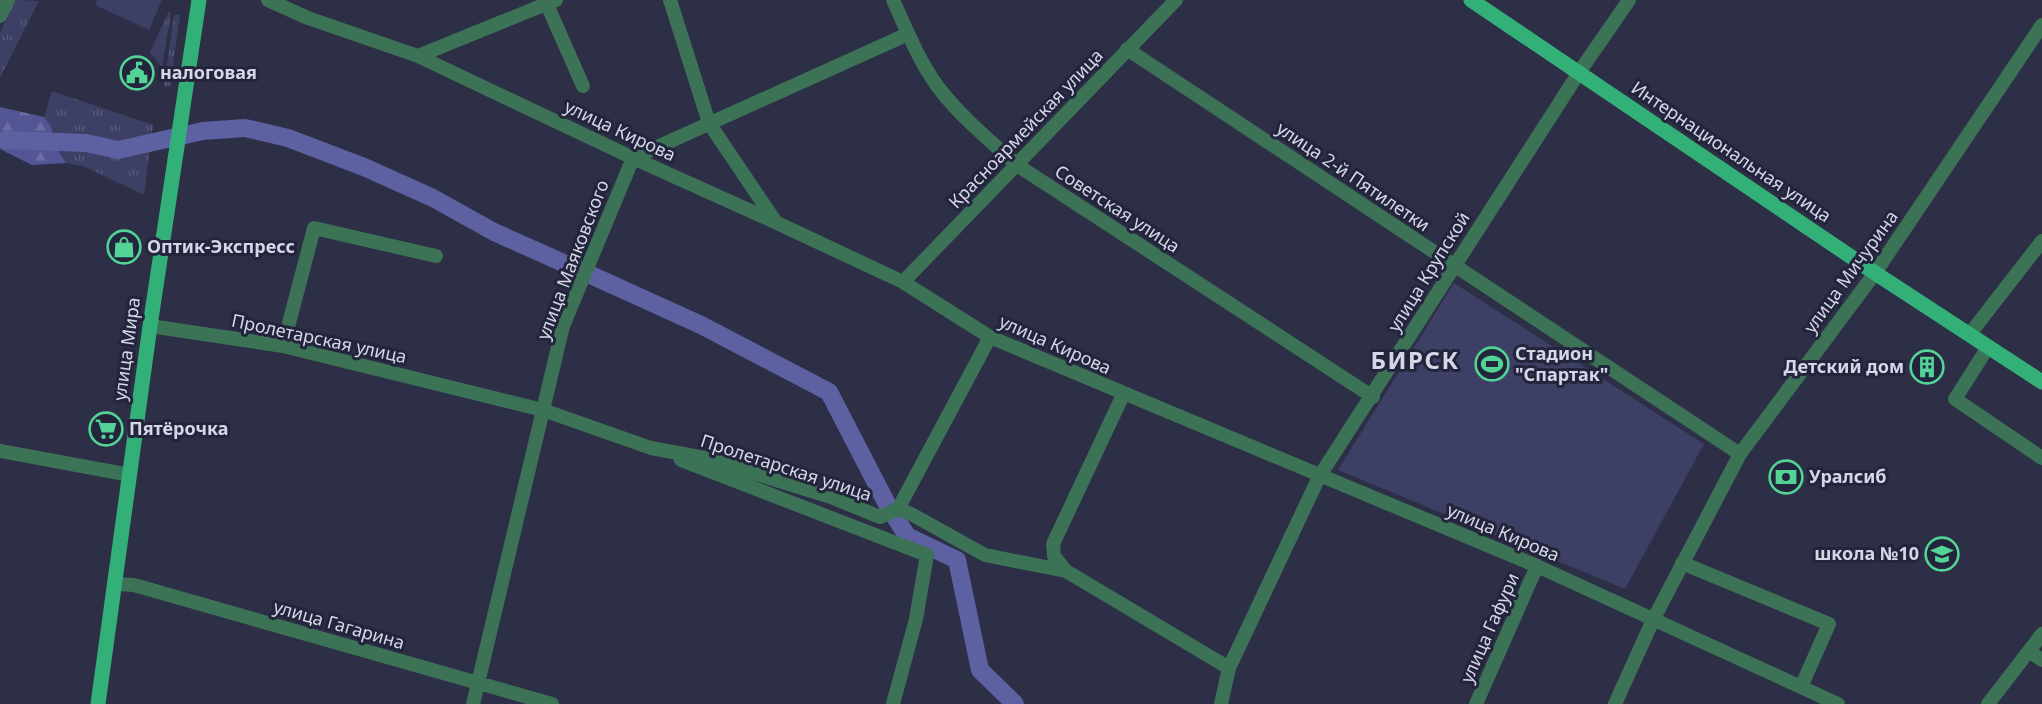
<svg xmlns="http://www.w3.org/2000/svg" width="2042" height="704" font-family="'Noto Sans',sans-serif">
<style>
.grass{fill:url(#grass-tufts)}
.forest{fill:url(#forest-firs)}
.garden{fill:#3d3f64}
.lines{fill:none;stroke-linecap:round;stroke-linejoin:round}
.river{stroke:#5d60a1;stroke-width:18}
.minor{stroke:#3c7256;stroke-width:14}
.major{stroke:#32b078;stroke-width:15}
.labels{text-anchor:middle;stroke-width:6;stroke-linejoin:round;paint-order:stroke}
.poi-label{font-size:18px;font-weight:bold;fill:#d5d7e7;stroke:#23253c;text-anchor:start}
.street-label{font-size:18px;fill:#d5d7e7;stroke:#23253c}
.district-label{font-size:24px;font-weight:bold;letter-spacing:1.5px;fill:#d5d7e7;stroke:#23253c}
</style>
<defs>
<pattern id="grass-tufts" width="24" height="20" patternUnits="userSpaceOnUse" patternTransform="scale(1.5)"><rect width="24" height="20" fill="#3d3f64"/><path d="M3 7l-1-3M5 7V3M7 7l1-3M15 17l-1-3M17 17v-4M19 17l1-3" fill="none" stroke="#585a7a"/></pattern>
<pattern id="forest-firs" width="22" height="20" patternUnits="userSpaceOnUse" patternTransform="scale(1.5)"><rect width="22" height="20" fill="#535595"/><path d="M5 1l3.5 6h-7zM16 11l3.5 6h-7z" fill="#6b6da4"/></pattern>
</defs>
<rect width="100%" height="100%" fill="#2d2f47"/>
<path class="grass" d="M 15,0 L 39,1 L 0,78 L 0,33 Z
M 169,11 L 171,14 L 162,67 L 150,52 Z
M 174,15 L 180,15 L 170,86 L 164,87 Z
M 52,91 L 153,125 L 144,195 L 83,166 L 66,163 L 55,146 L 51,126 L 44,117 Z"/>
<path class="forest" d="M 0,107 L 44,117 L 51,126 L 55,146 L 66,163 L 32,165 L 0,149 Z"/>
<path class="garden" d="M 97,0 L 162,0 L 149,30 L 95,5 Z
M 1454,283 L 1704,444 L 1625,589 L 1338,470 Z"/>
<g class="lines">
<path class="river" d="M 6,140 L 86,143 L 118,150 L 203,131 L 245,128 L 288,138 L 364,167 L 433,198 L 494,232 L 577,269
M 593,276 L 701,325 L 829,392 L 887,504 L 907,536 L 957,560 L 980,670 L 1015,704"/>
<path class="minor" d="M 268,0 L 308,18 L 418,56 L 633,158 L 775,222 L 903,282 L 990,337 L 1537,566 L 1838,704
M 545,0 L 583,86
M 670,0 L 709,123 L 775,221
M 893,0 C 906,29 919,61 938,87 C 960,116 990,141 1017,165 L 1373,397
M 0,16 L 8,0
M 1127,49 L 1740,454
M 418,56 L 556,0
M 903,282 L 1176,0
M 150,326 L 283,346 L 543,410 L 651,448 L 705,458 L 831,497 L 880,517 L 898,509 L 911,514 L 985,555 L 1066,571 L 1229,668
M 1969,335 L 2042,241
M 283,346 L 314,228 L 436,256
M 1988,347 L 1955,399 L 2042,458
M 0,451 L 130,475
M 681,460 L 927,555 L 916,619 L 893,704
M 898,509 L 990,337
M 1682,563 L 1829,624 L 1801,687
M 1066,571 L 1054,556 L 1053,544 L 1123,395
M 116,584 L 134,585 L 552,704
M 2029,651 L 2042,660
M 473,704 L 563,326 L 633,158 L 908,34
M 1221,704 L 1229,668 L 1319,477 L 1578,74 L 1629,0
M 1476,704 L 1537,566
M 1615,704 L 1653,620 L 1740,454 L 1875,273 L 2042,25
M 1988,704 L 2042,634"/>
<path class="major" d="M 1471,0 L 1875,273 L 2042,382
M 98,704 L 150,326 L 199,0"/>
</g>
<defs>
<g id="civic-ring" transform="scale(1.725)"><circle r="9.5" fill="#23253c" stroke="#53d396" stroke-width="1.5"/><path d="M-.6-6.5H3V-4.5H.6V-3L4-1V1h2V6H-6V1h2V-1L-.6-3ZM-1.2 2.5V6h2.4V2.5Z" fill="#53d396"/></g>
<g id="shop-ring" transform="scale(1.725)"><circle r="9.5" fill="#23253c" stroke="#53d396" stroke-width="1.5"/><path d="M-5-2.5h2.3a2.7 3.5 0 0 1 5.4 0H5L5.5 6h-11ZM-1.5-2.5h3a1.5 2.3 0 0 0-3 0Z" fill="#53d396"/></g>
<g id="stadium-ring" transform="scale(1.725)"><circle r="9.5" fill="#23253c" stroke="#53d396" stroke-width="1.5"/><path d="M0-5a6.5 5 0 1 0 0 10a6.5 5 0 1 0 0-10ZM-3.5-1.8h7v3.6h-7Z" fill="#53d396"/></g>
<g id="building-ring" transform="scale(1.725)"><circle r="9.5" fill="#23253c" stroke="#53d396" stroke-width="1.5"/><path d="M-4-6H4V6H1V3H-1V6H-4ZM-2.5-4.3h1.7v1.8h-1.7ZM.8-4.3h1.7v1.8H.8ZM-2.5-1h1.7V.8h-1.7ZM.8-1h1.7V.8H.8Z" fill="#53d396"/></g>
<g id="supermarket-ring" transform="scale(1.725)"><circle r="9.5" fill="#23253c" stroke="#53d396" stroke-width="1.5"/><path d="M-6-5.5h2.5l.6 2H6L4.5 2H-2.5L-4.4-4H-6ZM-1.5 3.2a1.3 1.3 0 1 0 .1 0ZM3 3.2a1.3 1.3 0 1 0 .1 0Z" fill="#53d396"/></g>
<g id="bank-ring" transform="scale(1.725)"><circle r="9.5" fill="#23253c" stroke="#53d396" stroke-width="1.5"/><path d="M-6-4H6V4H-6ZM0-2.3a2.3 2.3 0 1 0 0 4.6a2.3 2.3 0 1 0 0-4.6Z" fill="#53d396"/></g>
<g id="school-ring" transform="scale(1.725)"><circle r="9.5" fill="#23253c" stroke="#53d396" stroke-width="1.5"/><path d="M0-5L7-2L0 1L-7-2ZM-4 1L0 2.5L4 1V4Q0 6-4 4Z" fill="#53d396"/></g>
</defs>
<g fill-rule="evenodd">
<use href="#civic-ring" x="137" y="73"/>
<use href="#shop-ring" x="124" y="247"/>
<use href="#stadium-ring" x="1492" y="364"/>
<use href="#building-ring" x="1927" y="367"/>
<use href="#supermarket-ring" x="106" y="429"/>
<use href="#bank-ring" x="1786" y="477"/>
<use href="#school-ring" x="1942" y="554"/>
</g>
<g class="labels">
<g class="poi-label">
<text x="160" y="79">налоговая</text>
<text x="147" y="253">Оптик-Экспресс</text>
<text x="1515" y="360">Стадион<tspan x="1515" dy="21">"Спартак"</tspan></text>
<text x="1904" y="373" text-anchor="end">Детский дом</text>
<text x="129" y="435">Пятёрочка</text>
<text x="1809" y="483">Уралсиб</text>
<text x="1919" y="560" text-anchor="end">школа №10</text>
</g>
<g class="street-label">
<text transform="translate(1026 129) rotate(-46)" y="6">Красноармейская улица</text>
<text transform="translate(620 131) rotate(25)" y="6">улица Кирова</text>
<text transform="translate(1731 152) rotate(34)" y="6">Интернациональная улица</text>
<text transform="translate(1353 177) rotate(34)" y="6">улица 2-й Пятилетки</text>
<text transform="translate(1117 209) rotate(33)" y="6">Советская улица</text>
<text transform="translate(573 260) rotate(-69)" y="6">улица Маяковского</text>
<text transform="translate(1429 272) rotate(-58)" y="6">улица Крупской</text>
<text transform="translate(1851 272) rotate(-54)" y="6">улица Мичурина</text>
<text transform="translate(319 339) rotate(12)" y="6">Пролетарская улица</text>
<text transform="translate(1055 345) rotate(24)" y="6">улица Кирова</text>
<text transform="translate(127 349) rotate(-82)" y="6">улица Мира</text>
<text transform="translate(786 468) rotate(18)" y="6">Пролетарская улица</text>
<text transform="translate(1503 533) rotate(23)" y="6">улица Кирова</text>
<text transform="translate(339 625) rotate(16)" y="6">улица Гагарина</text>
<text transform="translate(1490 628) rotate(-66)" y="6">улица Гафури</text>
</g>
<g class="district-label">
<text x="1415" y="369">БИРСК</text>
</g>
</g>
</svg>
